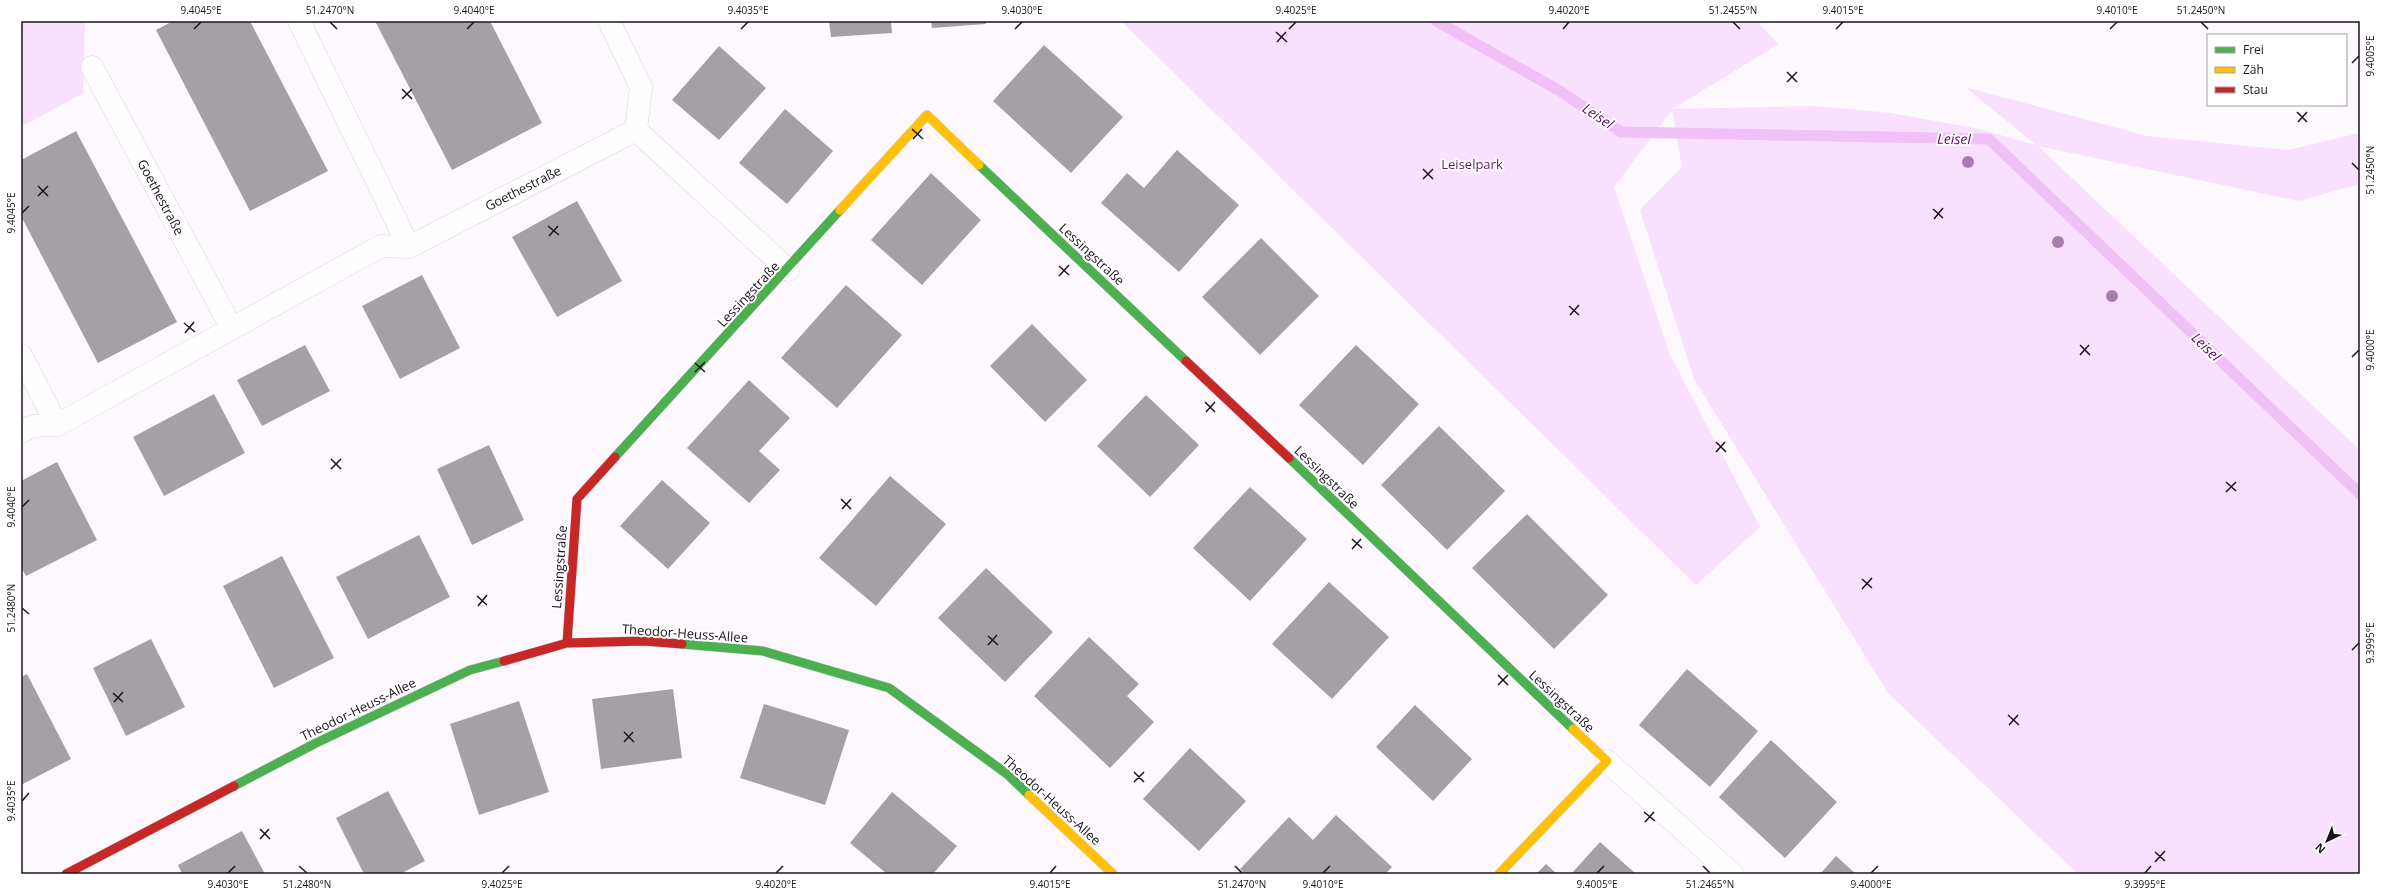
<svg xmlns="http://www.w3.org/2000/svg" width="2381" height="895" font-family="'Open Sans',sans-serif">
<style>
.green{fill:#f9e0fe}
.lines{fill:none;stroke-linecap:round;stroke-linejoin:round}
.stream{stroke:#efc1f7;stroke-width:11}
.building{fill:#a5a0a6}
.street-casing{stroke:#d9d4da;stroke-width:23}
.fast-casing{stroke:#d9d4da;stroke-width:10}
.slow-casing{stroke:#d9d4da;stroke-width:10}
.jam-casing{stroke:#d9d4da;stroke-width:10}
.street{stroke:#fffeff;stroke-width:22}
.fast{stroke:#4caf50;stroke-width:9}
.slow{stroke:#ffc107;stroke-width:9}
.jam{stroke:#c62828;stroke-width:9}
.tree{fill:#a77daf}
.ticks{fill:none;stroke:#1b141c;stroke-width:1.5}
.labels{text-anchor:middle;stroke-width:4;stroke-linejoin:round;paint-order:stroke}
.park-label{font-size:13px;fill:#62186f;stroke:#fff}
.street-label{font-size:13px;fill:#1b141c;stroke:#fff}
.water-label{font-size:14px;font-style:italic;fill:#560662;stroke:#fff}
.neatline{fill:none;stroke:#1b141c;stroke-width:1.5}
.ticks-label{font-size:10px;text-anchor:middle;fill:#1b141c}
</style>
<rect width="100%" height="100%" fill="#fcf8fd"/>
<path class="green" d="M 21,21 L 85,21 L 83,93 L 21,127 Z
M 1121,21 L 1757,21 L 1778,44 L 1673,109 L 1814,106 L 1891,113 L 1979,129 L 2036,145 L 1965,87 L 2147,136 L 2288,150 L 2360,133 L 2360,184 L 2299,201 L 2038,146 L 2360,450 L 2360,874 L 2078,874 L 1888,693 L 1694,379 L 1640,210 L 1682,167 L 1672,110 L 1614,187 L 1670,355 L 1760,527 L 1696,585 Z"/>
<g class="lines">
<path class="stream" d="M 1436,21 L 1560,91 L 1621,132 L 1989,139 L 2360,494"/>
</g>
<path class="building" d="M 173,21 L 250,21 L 328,171 L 250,211 L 156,30 Z
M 375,21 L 490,21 L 542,123 L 452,170 Z
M 829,21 L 891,21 L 892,33 L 831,37 Z
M 931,21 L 986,21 L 986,24 L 932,28 Z
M 1044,45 L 1123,117 L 1071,173 L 993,101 Z
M 719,46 L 766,88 L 719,140 L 672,100 Z
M 785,109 L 833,151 L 787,204 L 739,163 Z
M 76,131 L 177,322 L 98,363 L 21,216 L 21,160 Z
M 1177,150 L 1239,205 L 1179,272 L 1101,203 L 1127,173 L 1144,188 Z
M 931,173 L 981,220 L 922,285 L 871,240 Z
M 577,201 L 622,281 L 557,317 L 512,237 Z
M 1261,238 L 1319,296 L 1260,355 L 1202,297 Z
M 422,275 L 460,348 L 400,379 L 362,306 Z
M 846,285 L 902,335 L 837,408 L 781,358 Z
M 1032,324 L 1087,380 L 1045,422 L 990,366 Z
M 305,345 L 330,391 L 262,426 L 237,380 Z
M 1356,345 L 1419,404 L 1363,465 L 1299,405 Z
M 749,380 L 790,418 L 759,451 L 780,470 L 749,503 L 687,448 Z
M 214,394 L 245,453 L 164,496 L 133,437 Z
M 1146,395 L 1199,445 L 1150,497 L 1097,446 Z
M 1439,426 L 1505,491 L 1447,550 L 1381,485 Z
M 489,445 L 524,520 L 472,545 L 437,469 Z
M 57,462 L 97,540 L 26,576 L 21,567 L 21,481 Z
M 890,476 L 946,524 L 876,606 L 819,558 Z
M 662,480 L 710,523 L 668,569 L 620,526 Z
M 1250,487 L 1307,539 L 1250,601 L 1193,548 Z
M 1527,514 L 1608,595 L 1554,649 L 1472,568 Z
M 419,535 L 450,597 L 368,639 L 336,577 Z
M 282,556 L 334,658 L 274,688 L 223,586 Z
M 986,568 L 1053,632 L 1005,682 L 938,618 Z
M 1329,582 L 1389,637 L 1332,699 L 1272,644 Z
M 1089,637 L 1139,684 L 1127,696 L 1154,722 L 1110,768 L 1034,696 Z
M 151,639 L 185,707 L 126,736 L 93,668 Z
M 1687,669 L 1758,731 L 1710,787 L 1639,725 Z
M 27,674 L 71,759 L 21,785 L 21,677 Z
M 673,689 L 682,758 L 601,769 L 592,699 Z
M 519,701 L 549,792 L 479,815 L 450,724 Z
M 764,704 L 849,730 L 825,805 L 740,778 Z
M 1415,705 L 1472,759 L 1433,801 L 1376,747 Z
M 1771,740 L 1837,802 L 1785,858 L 1719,797 Z
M 1190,748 L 1246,801 L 1199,851 L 1143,799 Z
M 388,791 L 425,861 L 400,874 L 364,874 L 336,818 Z
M 892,792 L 957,846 L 933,874 L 887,874 L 850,843 Z
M 1336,815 L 1392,867 L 1385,874 L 1245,874 L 1240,869 L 1289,817 L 1313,840 Z
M 242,831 L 265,874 L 182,874 L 178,865 Z
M 1600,842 L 1636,874 L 1571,874 Z
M 1836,856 L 1856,874 L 1820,874 Z
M 1546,864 L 1557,874 L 1536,874 Z"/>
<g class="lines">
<g class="street-casing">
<path id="street" d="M 299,21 L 409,247
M 609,21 L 641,87 L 636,130
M 92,67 L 231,327
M 21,355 L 57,425
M 21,432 L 33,426 L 57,425 L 381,246 L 409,247 L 636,130 L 788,270
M 1607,761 L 1732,874"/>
</g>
<g class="fast-casing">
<path id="fast" d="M 979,165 L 1186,361
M 615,457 L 840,210
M 1289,458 L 1573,729
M 682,644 L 763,651 L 889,688 L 1007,774 L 1029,795
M 234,786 L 316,743 L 470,670 L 504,661"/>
</g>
<g class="slow-casing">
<path id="slow" d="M 840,210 L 927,115 L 979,165
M 1029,795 L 1113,874
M 1499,874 L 1607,761 L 1573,729"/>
</g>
<g class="jam-casing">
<path id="jam" d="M 1186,361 L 1289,458
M 567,643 L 577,499 L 615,457
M 504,661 L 567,643 L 644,641 L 682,644
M 66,874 L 234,786"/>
</g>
<use href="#street" class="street"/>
<use href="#fast" class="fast"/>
<use href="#slow" class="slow"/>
<use href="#jam" class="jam"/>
</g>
<g class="tree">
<circle cx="1968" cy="162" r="6"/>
<circle cx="2058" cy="242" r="6"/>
<circle cx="2112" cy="296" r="6"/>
</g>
<path class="ticks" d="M 330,22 L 337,29M 1733,22 L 1740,29M 2201,22 L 2208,29M 194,29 L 201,22M 467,29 L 474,22M 741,29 L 748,22M 1015,29 L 1022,22M 1289,29 L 1296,22M 1563,29 L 1569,22M 1836,29 L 1843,22M 2110,29 L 2117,22M 1276,32 L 1287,42M 1277,42 L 1286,32M 2352,63 L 2359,56M 1787,72 L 1797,82M 1787,82 L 1797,72M 402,89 L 412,99M 402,99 L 412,89M 2297,112 L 2307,122M 2298,122 L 2307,112M 912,129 L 923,139M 913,139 L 922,129M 2352,163 L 2359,170M 1423,169 L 1433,179M 1423,179 L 1433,169M 38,186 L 48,196M 38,196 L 48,186M 1933,209 L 1943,218M 22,213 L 29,206M 1934,219 L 1943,208M 548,226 L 559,235M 549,236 L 558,226M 1059,266 L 1069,275M 1059,276 L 1069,265M 1569,306 L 1579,315M 1570,315 L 1579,305M 184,323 L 195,332M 185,333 L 194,322M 2080,345 L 2090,355M 2080,355 L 2089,345M 2352,357 L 2359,350M 695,363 L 705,372M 695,372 L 705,362M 1205,402 L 1215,412M 1206,412 L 1215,402M 1716,442 L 1726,452M 1716,452 L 1725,442M 331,459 L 341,469M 331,469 L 341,459M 2226,482 L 2236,491M 2226,492 L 2236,482M 841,499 L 851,509M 22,507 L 29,500M 842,509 L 851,499M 1352,539 L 1362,548M 1352,549 L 1361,539M 1862,579 L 1872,588M 1862,589 L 1872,578M 477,596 L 487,605M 478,606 L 487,595M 22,608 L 29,614M 988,636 L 998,645M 988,645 L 997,635M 2352,650 L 2359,643M 1498,675 L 1508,685M 1498,685 L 1508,675M 113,693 L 123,702M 114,702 L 123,692M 2008,715 L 2019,725M 2009,725 L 2018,715M 624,732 L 634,742M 624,742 L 633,732M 1134,772 L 1144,782M 1134,782 L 1144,772M 22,801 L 29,793M 1644,812 L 1655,821M 1645,822 L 1654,812M 260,829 L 270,839M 260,839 L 269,829M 2155,852 L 2165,861M 2155,862 L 2165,851M 299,866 L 307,873M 1235,866 L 1242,873M 1703,866 L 1710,873M 228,873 L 235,866M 502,873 L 509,866M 776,873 L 783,866M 1050,873 L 1056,866M 1323,873 L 1330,866M 1597,873 L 1604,866M 1871,873 L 1878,866M 2145,873 L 2151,866"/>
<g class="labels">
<g class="park-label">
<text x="1472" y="169">Leiselpark</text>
</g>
<g class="street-label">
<text transform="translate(523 188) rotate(-27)" y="5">Goethestraße</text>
<text transform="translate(161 197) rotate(62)" y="5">Goethestraße</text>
<text transform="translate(1092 254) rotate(43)" y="5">Lessingstraße</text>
<text transform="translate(748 294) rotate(-47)" y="5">Lessingstraße</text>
<text transform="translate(1327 477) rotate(44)" y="5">Lessingstraße</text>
<text transform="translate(559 567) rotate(-86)" y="5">Lessingstraße</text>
<text transform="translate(685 633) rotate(4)" y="5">Theodor-Heuss-Allee</text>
<text transform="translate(1562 701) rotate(43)" y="5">Lessingstraße</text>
<text transform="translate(358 709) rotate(-26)" y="5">Theodor-Heuss-Allee</text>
<text transform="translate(1052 800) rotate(42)" y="5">Theodor-Heuss-Allee</text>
</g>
<g class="water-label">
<text transform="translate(1598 116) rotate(34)" y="5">Leisel</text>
<text transform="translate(1954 139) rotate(1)" y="5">Leisel</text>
<text transform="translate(2206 347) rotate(44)" y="5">Leisel</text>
</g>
</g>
<rect width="2381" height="895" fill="none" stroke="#ffffff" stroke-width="44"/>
<rect x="2207" y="34" width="140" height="72" fill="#ffffff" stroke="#a4a1a4"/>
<rect x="2215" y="47" width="20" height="6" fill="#4caf50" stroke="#a4a1a4"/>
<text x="2243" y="54" font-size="12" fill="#1b141c">Frei</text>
<rect x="2215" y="67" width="20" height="6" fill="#ffc107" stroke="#a4a1a4"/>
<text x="2243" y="74" font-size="12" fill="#1b141c">Zäh</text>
<rect x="2215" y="87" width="20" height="6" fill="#c62828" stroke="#a4a1a4"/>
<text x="2243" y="94" font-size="12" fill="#1b141c">Stau</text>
<g transform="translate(2327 841) rotate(223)" stroke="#ffffff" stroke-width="3" paint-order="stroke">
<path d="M0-3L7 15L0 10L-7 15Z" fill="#1b141c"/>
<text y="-6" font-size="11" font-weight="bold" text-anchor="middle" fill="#1b141c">N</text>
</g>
<rect x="22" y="22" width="2337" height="851" class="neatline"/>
<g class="ticks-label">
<text x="201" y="14">9.4045°E</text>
<text x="330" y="14">51.2470°N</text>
<text x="474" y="14">9.4040°E</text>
<text x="748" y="14">9.4035°E</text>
<text x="1022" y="14">9.4030°E</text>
<text x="1296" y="14">9.4025°E</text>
<text x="1569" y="14">9.4020°E</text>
<text x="1733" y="14">51.2455°N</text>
<text x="1843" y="14">9.4015°E</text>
<text x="2117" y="14">9.4010°E</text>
<text x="2201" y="14">51.2450°N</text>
<text transform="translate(2370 56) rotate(-90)" y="4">9.4005°E</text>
<text transform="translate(2370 170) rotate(-90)" y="4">51.2450°N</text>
<text transform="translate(11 213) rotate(-90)" y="4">9.4045°E</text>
<text transform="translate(2370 350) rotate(-90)" y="4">9.4000°E</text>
<text transform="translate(11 507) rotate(-90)" y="4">9.4040°E</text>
<text transform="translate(11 608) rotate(-90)" y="4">51.2480°N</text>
<text transform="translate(2370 643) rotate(-90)" y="4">9.3995°E</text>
<text transform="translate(11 801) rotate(-90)" y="4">9.4035°E</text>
<text x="228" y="888">9.4030°E</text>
<text x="307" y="888">51.2480°N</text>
<text x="502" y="888">9.4025°E</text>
<text x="776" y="888">9.4020°E</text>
<text x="1050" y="888">9.4015°E</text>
<text x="1242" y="888">51.2470°N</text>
<text x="1323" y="888">9.4010°E</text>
<text x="1597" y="888">9.4005°E</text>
<text x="1710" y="888">51.2465°N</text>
<text x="1871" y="888">9.4000°E</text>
<text x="2145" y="888">9.3995°E</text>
</g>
</svg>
